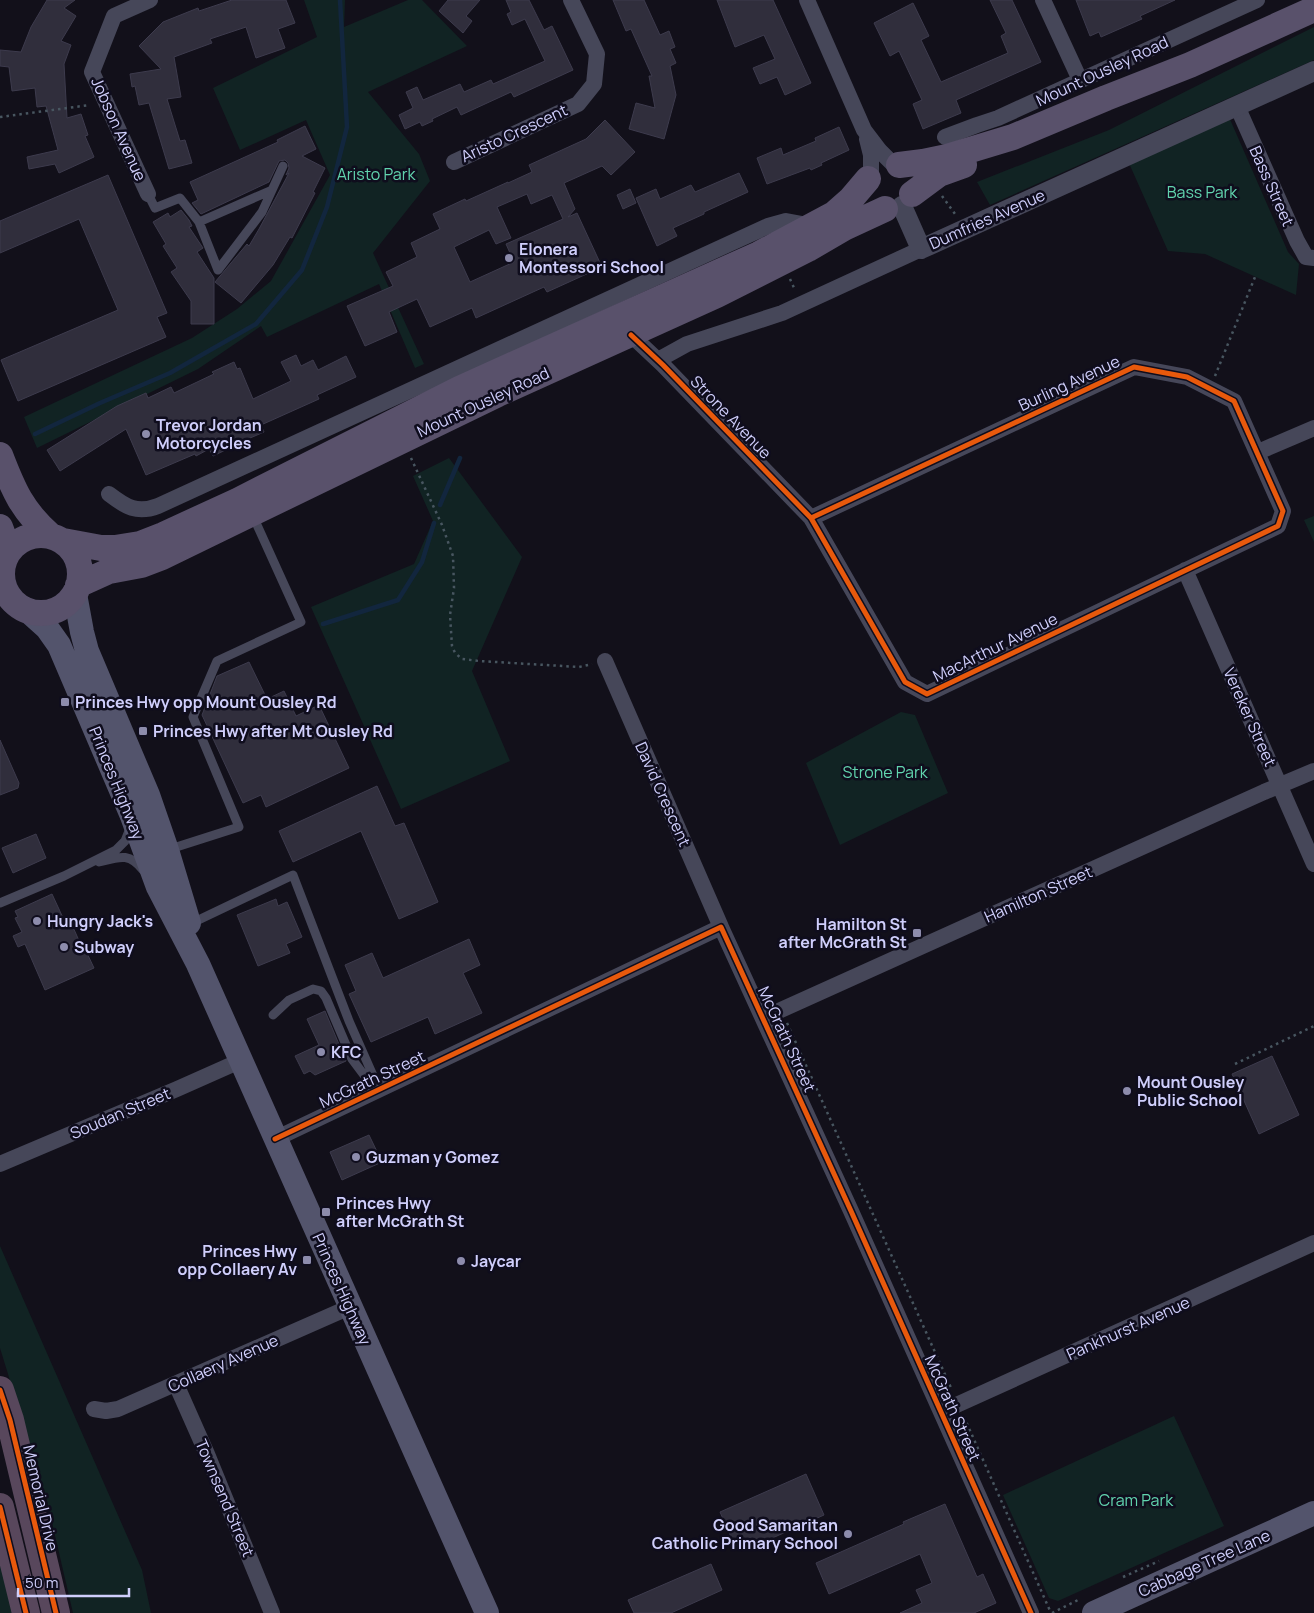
<svg xmlns="http://www.w3.org/2000/svg" width="1314" height="1613" font-family="Manrope,sans-serif">
<style>
.green{fill:#112323}
.lines{fill:none;stroke-linecap:round;stroke-linejoin:round}
.stream{stroke:#12263e;stroke-width:4.5}
.building{fill:#302e3c;stroke:#3d3b4d;fill-rule:evenodd}
.path{stroke:#485660;stroke-width:2.5;stroke-dasharray:2.5 4;stroke-linecap:butt}
.service{stroke:#464759;stroke-width:9}
.minor{stroke:#464759;stroke-width:16}
.tertiary{stroke:#464759;stroke-width:20}
.secondary{stroke:#53546c;stroke-width:24}
.primary{stroke:#59516b;stroke-width:26}
.motorway{stroke:#58475c;stroke-width:28}
.cycleway-casing{stroke:#0f0d1d;stroke-width:8}
.cycleway{stroke:#e8590c;stroke-width:5}
.poi-dot{fill:#8d8cac;stroke:#0f0d1d;stroke-width:2}
.labels{text-anchor:middle;stroke-width:5;stroke-linejoin:round;paint-order:stroke}
.street-label{font-size:16px;fill:#cfcefb;stroke:#0f0d1d}
.park-label{font-size:16px;fill:#61d4ae;stroke:#0f0d1d}
.poi-label{font-size:16px;font-weight:bold;fill:#cfcefb;stroke:#0f0d1d;text-anchor:start}
</style>
<rect width="100%" height="100%" fill="#12101a"/>
<path class="green" d="M 304,0 L 345,0 L 344,27 L 408,0 L 422,0 L 467,46 L 368,92 L 419,154 L 430,181 L 373,253 L 424,364 L 415,368 L 379,284 L 267,337 L 261,326 L 198,369 L 37,448 L 24,417 L 192,338 L 237,309 L 271,281 L 330,175 L 306,120 L 240,150 L 213,88 L 317,37 Z
M 1314,27 L 1314,60 L 990,205 L 977,182 L 1109,130 Z
M 1229,117 L 1288,252 L 1299,264 L 1296,295 L 1205,254 L 1168,251 L 1128,161 Z
M 449,458 L 522,557 L 472,671 L 510,761 L 401,809 L 311,607 L 414,564 L 433,521 L 413,476 Z
M 1314,516 L 1314,542 L 1304,520 Z
M 901,712 L 915,715 L 948,793 L 840,845 L 806,763 Z
M 0,1246 L 142,1570 L 151,1613 L 73,1613 L 47,1501 L 0,1348 Z
M 1174,1416 L 1224,1526 L 1058,1601 L 1049,1598 L 1003,1495 Z
M 0,1562 L 15,1613 L 0,1613 Z"/>
<g class="lines">
<path class="stream" d="M 35,434 L 100,403 L 170,373 L 256,324 L 302,270 L 327,207 L 347,127 L 340,0
M 440,505 L 460,458
M 323,624 L 398,600 L 422,562 L 434,523"/>
</g>
<path class="building" d="M 47,0 L 75,0 L 64,8 L 76,16 L 61,41 L 71,45 L 64,64 L 67,118 L 81,114 L 88,135 L 85,136 L 94,157 L 59,173 L 55,164 L 29,169 L 27,157 L 58,150 L 46,106 L 37,107 L 35,88 L 12,91 L 9,67 L 0,66 L 0,50 L 21,52 L 31,27 Z
M 232,0 L 286,0 L 295,23 L 278,29 L 285,48 L 256,58 L 246,27 L 210,39 L 212,43 L 174,57 L 181,97 L 167,99 L 180,141 L 185,140 L 192,163 L 169,169 L 149,103 L 139,105 L 135,86 L 132,87 L 130,74 L 161,69 L 139,46 L 163,22 L 198,8 L 199,11 Z
M 448,0 L 480,0 L 466,16 L 472,21 L 463,33 L 439,11 Z
M 506,0 L 529,0 L 544,30 L 552,26 L 573,70 L 514,97 L 511,92 L 461,115 L 457,107 L 432,119 L 433,121 L 422,126 L 420,122 L 405,129 L 399,115 L 413,108 L 406,92 L 417,87 L 423,100 L 460,84 L 464,92 L 491,80 L 493,84 L 545,61 L 525,19 L 512,25 L 507,14 L 511,12 Z
M 613,0 L 644,0 L 660,35 L 669,31 L 675,47 L 670,49 L 676,63 L 670,66 L 676,95 L 664,139 L 629,129 L 636,103 L 655,108 L 649,76 L 652,76 L 631,29 L 626,31 Z
M 717,0 L 773,0 L 811,83 L 785,95 L 777,77 L 760,84 L 753,68 L 775,59 L 764,35 L 735,47 Z
M 990,0 L 1012,0 L 1041,62 L 956,100 L 961,113 L 923,129 L 913,104 L 922,100 L 899,51 L 890,56 L 874,23 L 913,3 L 929,36 L 921,40 L 941,82 L 1008,53 L 1001,36 L 1006,33 Z
M 1076,0 L 1175,0 L 1140,16 L 1142,19 L 1101,37 L 1099,32 L 1090,36 Z
M 605,120 L 635,152 L 611,175 L 602,166 L 564,183 L 575,209 L 568,217 L 577,213 L 602,267 L 547,292 L 544,287 L 476,318 L 472,308 L 430,327 L 417,299 L 389,312 L 397,332 L 365,346 L 347,306 L 393,286 L 386,272 L 417,257 L 411,243 L 440,229 L 433,214 L 465,199 L 466,201 L 508,182 L 508,183 L 532,172 L 529,165 L 586,139 ZM 527,194 L 531,204 L 552,195 L 563,219 L 506,244 L 514,262 L 470,282 L 454,247 L 489,230 L 496,244 L 511,238 L 497,207 Z
M 305,126 L 316,149 L 302,156 L 325,168 L 313,192 L 315,193 L 292,238 L 290,237 L 273,265 L 241,303 L 215,282 L 247,244 L 249,246 L 259,229 L 289,173 L 286,175 L 289,168 L 288,163 L 285,160 L 279,161 L 269,182 L 201,214 L 192,203 L 198,200 L 190,182 L 278,142 L 277,140 Z
M 839,127 L 849,150 L 821,163 L 822,165 L 811,170 L 810,168 L 767,184 L 757,158 L 781,148 L 783,155 L 816,141 L 815,138 Z
M 739,173 L 748,192 L 704,212 L 704,214 L 673,228 L 677,236 L 657,246 L 636,198 L 656,189 L 660,199 L 691,185 L 695,192 Z
M 108,175 L 167,313 L 157,317 L 166,337 L 18,401 L 1,360 L 118,310 L 79,219 L 0,253 L 0,221 Z
M 630,189 L 636,203 L 623,209 L 617,195 Z
M 181,210 L 189,220 L 192,226 L 189,227 L 203,248 L 197,252 L 214,278 L 214,324 L 191,324 L 191,301 L 171,272 L 177,268 L 163,246 L 166,244 L 153,222 L 168,213 L 170,217 Z
M 296,355 L 301,366 L 313,360 L 318,370 L 346,356 L 356,377 L 317,395 L 319,399 L 261,425 L 264,432 L 234,445 L 234,446 L 213,456 L 209,449 L 196,456 L 195,454 L 146,475 L 126,429 L 60,471 L 47,450 L 117,406 L 146,393 L 148,398 L 171,387 L 174,393 L 214,374 L 212,372 L 234,362 L 237,369 L 240,368 L 253,399 L 291,381 L 281,362 Z
M 249,662 L 267,699 L 284,691 L 296,716 L 319,705 L 349,768 L 266,807 L 261,795 L 243,803 L 202,715 L 217,676 Z
M 0,740 L 19,783 L 18,788 L 0,795 Z
M 377,786 L 395,826 L 404,823 L 438,902 L 399,919 L 361,831 L 293,862 L 279,831 Z
M 36,834 L 46,858 L 13,873 L 2,848 Z
M 52,894 L 64,920 L 69,918 L 84,952 L 86,951 L 94,968 L 45,990 L 25,944 L 18,947 L 13,936 L 22,932 L 15,918 L 18,917 L 15,911 Z
M 276,899 L 278,906 L 287,902 L 302,937 L 286,944 L 290,953 L 258,966 L 237,915 Z
M 469,939 L 480,965 L 463,973 L 482,1013 L 435,1034 L 428,1017 L 371,1042 L 349,994 L 356,991 L 345,965 L 372,953 L 383,978 Z
M 325,1011 L 346,1061 L 315,1075 L 310,1071 L 304,1074 L 295,1056 L 319,1045 L 307,1019 Z
M 1272,1056 L 1299,1115 L 1259,1134 L 1232,1074 Z
M 369,1135 L 382,1162 L 342,1180 L 330,1152 Z
M 806,1474 L 824,1515 L 750,1548 L 746,1541 L 735,1546 L 720,1512 Z
M 945,1504 L 977,1577 L 983,1574 L 996,1603 L 974,1613 L 900,1613 L 922,1603 L 916,1590 L 932,1583 L 920,1554 L 829,1594 L 816,1563 L 904,1524 L 903,1522 Z
M 711,1564 L 722,1590 L 671,1613 L 634,1613 L 628,1600 Z"/>
<g class="lines">
<path class="path" d="M 0,117 L 90,105
M 942,196 L 955,214
M 790,279 L 795,290
M 1215,376 L 1255,277
M 411,458 L 442,525 L 453,556 L 454,588 L 450,615 L 452,646 L 455,653 L 462,659 L 479,661 L 579,667 L 592,664
M 787,1023 L 952,1390
M 1235,1064 L 1314,1026
M 964,1417 L 1051,1613
M 1123,1577 L 1159,1561
M 1052,1613 L 1080,1599"/>
<path class="service" d="M 148,194 L 155,208 L 180,198 L 199,222 L 218,270 L 262,212 L 283,166
M 199,222 L 272,190
M 0,587 L 4,586
M 167,850 L 239,827 L 193,717 L 217,661 L 301,622 L 253,516
M 99,862 C 119,857 129,852 143,870
M 0,903 L 64,876 L 116,850 L 125,841 L 131,826
M 190,924 L 293,875 L 349,1021 L 379,1089
M 273,1015 L 289,1000 L 313,989 L 321,991 L 326,998 L 352,1059 L 364,1075 L 375,1085"/>
<path class="minor" d="M 807,0 L 864,130 L 880,151 L 893,164
M 1043,0 L 1080,80
M 1237,106 L 1297,241 L 1306,257 L 1314,258
M 945,137 L 977,125 L 998,118 L 1257,0
M 867,139 L 871,155 L 871,173
M 454,162 L 578,104 L 594,84 L 597,54 L 571,0
M 148,194 L 92,72 L 114,16 L 150,0
M 631,335 L 663,365 L 811,518 L 905,682 L 927,694 L 1278,526 L 1283,511 L 1234,401 L 1187,377 L 1134,367 L 811,518
M 658,360 L 687,344 L 782,313 L 921,249
M 1258,452 L 1314,428
M 109,494 C 126,507 137,514 158,506 L 768,226 L 786,221 L 813,226
M 1185,570 L 1314,864
M 605,661 L 721,927
M 763,1018 L 1264,792 L 1314,771
M 275,1139 L 721,927 L 851,1211 L 1031,1613
M 0,1164 L 177,1089 L 240,1061
M 176,1384 L 207,1454 L 272,1613
M 94,1409 L 106,1411 L 118,1409 L 350,1307
M 941,1412 L 1314,1243"/>
<path class="tertiary" d="M 902,206 L 921,249 L 1314,71"/>
<path class="secondary" d="M 75,594 L 82,632 L 87,651 L 148,795 L 167,850 L 189,923
M 27,610 L 47,628 L 59,645 L 132,816 L 158,887 L 198,964 L 487,1613
M 1094,1613 L 1314,1513"/>
<path class="primary" d="M 899,165 L 923,162 L 947,157 L 1013,137 L 1106,98 L 1190,65 L 1314,9
M 912,194 L 939,174 L 964,165
M 0,455 C 13,489 22,511 51,536
M 0,527 L 9,551
M2 574a39 39 0 1 1 78 0a39 39 0 1 1-78 0Z
M 63,541 L 101,548 L 115,548 L 140,544 L 163,535 L 237,501 L 459,389 L 759,254 L 834,214 L 851,199 L 868,179
M 78,585 L 109,571 L 141,565 L 162,557 L 498,394 L 717,295 L 808,249 L 844,228 L 885,209"/>
<path class="motorway" d="M 0,1390 L 10,1420 L 56,1613
M 0,1507 L 26,1613"/>
<g class="cycleway-casing">
<path id="cycleway" d="M 631,335 L 663,365 L 811,518 L 905,682 L 927,694 L 1278,526 L 1283,511 L 1234,401 L 1187,377 L 1134,367 L 811,518
M 275,1139 L 721,927 L 851,1211 L 1031,1613
M 0,1390 L 10,1420 L 56,1613
M 0,1507 L 26,1613"/>
</g>
<use href="#cycleway" class="cycleway"/>
</g>
<g class="poi-dot">
<circle cx="509" cy="258" r="5"/>
<circle cx="146" cy="434" r="5"/>
<rect x="60" y="697" width="10" height="10" rx="2.5"/>
<rect x="138" y="726" width="10" height="10" rx="2.5"/>
<circle cx="37" cy="921" r="5"/>
<rect x="912" y="928" width="10" height="10" rx="2.5"/>
<circle cx="64" cy="947" r="5"/>
<circle cx="321" cy="1052" r="5"/>
<circle cx="1127" cy="1091" r="5"/>
<circle cx="356" cy="1157" r="5"/>
<rect x="321" y="1207" width="10" height="10" rx="2.5"/>
<rect x="302" y="1255" width="10" height="10" rx="2.5"/>
<circle cx="461" cy="1261" r="5"/>
<circle cx="848" cy="1534" r="5"/>
</g>
<g class="labels">
<g class="street-label">
<text transform="translate(1102 71) rotate(-25)" y="6">Mount Ousley Road</text>
<text transform="translate(119 129) rotate(66)" y="6">Jobson Avenue</text>
<text transform="translate(514 133) rotate(-25)" y="6">Aristo Crescent</text>
<text transform="translate(1272 186) rotate(66)" y="6">Bass Street</text>
<text transform="translate(987 219) rotate(-24)" y="6">Dumfries Avenue</text>
<text transform="translate(1069 383) rotate(-25)" y="6">Burling Avenue</text>
<text transform="translate(483 402) rotate(-25)" y="6">Mount Ousley Road</text>
<text transform="translate(731 417) rotate(46)" y="6">Strone Avenue</text>
<text transform="translate(995 647) rotate(-26)" y="6">MacArthur Avenue</text>
<text transform="translate(1250 717) rotate(66)" y="6">Vereker Street</text>
<text transform="translate(117 783) rotate(68)" y="6">Princes Highway</text>
<text transform="translate(663 794) rotate(66)" y="6">David Crescent</text>
<text transform="translate(1038 894) rotate(-24)" y="6">Hamilton Street</text>
<text transform="translate(787 1039) rotate(65)" y="6">McGrath Street</text>
<text transform="translate(372 1079) rotate(-25)" y="6">McGrath Street</text>
<text transform="translate(120 1113) rotate(-23)" y="6">Soudan Street</text>
<text transform="translate(342 1289) rotate(66)" y="6">Princes Highway</text>
<text transform="translate(1128 1328) rotate(-24)" y="6">Pankhurst Avenue</text>
<text transform="translate(223 1363) rotate(-24)" y="6">Collaery Avenue</text>
<text transform="translate(953 1408) rotate(66)" y="6">McGrath Street</text>
<text transform="translate(41 1498) rotate(77)" y="6">Memorial Drive</text>
<text transform="translate(225 1498) rotate(67)" y="6">Townsend Street</text>
<text transform="translate(1204 1563) rotate(-24)" y="6">Cabbage Tree Lane</text>
</g>
<g class="park-label">
<text x="376" y="180">Aristo Park</text>
<text x="1202" y="198">Bass Park</text>
<text x="885" y="778">Strone Park</text>
<text x="1136" y="1506">Cram Park</text>
</g>
<g class="poi-label">
<text x="519" y="255">Elonera<tspan x="519" dy="18">Montessori School</tspan></text>
<text x="156" y="431">Trevor Jordan<tspan x="156" dy="18">Motorcycles</tspan></text>
<text x="75" y="708">Princes Hwy opp Mount Ousley Rd</text>
<text x="153" y="737">Princes Hwy after Mt Ousley Rd</text>
<text x="47" y="927">Hungry Jack's</text>
<text x="907" y="930" text-anchor="end">Hamilton St<tspan x="907" dy="18">after McGrath St</tspan></text>
<text x="74" y="953">Subway</text>
<text x="331" y="1058">KFC</text>
<text x="1137" y="1088">Mount Ousley<tspan x="1137" dy="18">Public School</tspan></text>
<text x="366" y="1163">Guzman y Gomez</text>
<text x="336" y="1209">Princes Hwy<tspan x="336" dy="18">after McGrath St</tspan></text>
<text x="297" y="1257" text-anchor="end">Princes Hwy<tspan x="297" dy="18">opp Collaery Av</tspan></text>
<text x="471" y="1267">Jaycar</text>
<text x="838" y="1531" text-anchor="end">Good Samaritan<tspan x="838" dy="18">Catholic Primary School</tspan></text>
</g>
</g>
<path d="M18 1588v8h111v-8" fill="none" stroke="#cfcefb" stroke-width="2.5"/>
<text x="25" y="1588" font-size="15" fill="#cfcefb" stroke="#0f0d1d" stroke-width="4" paint-order="stroke">50 m</text>
</svg>
